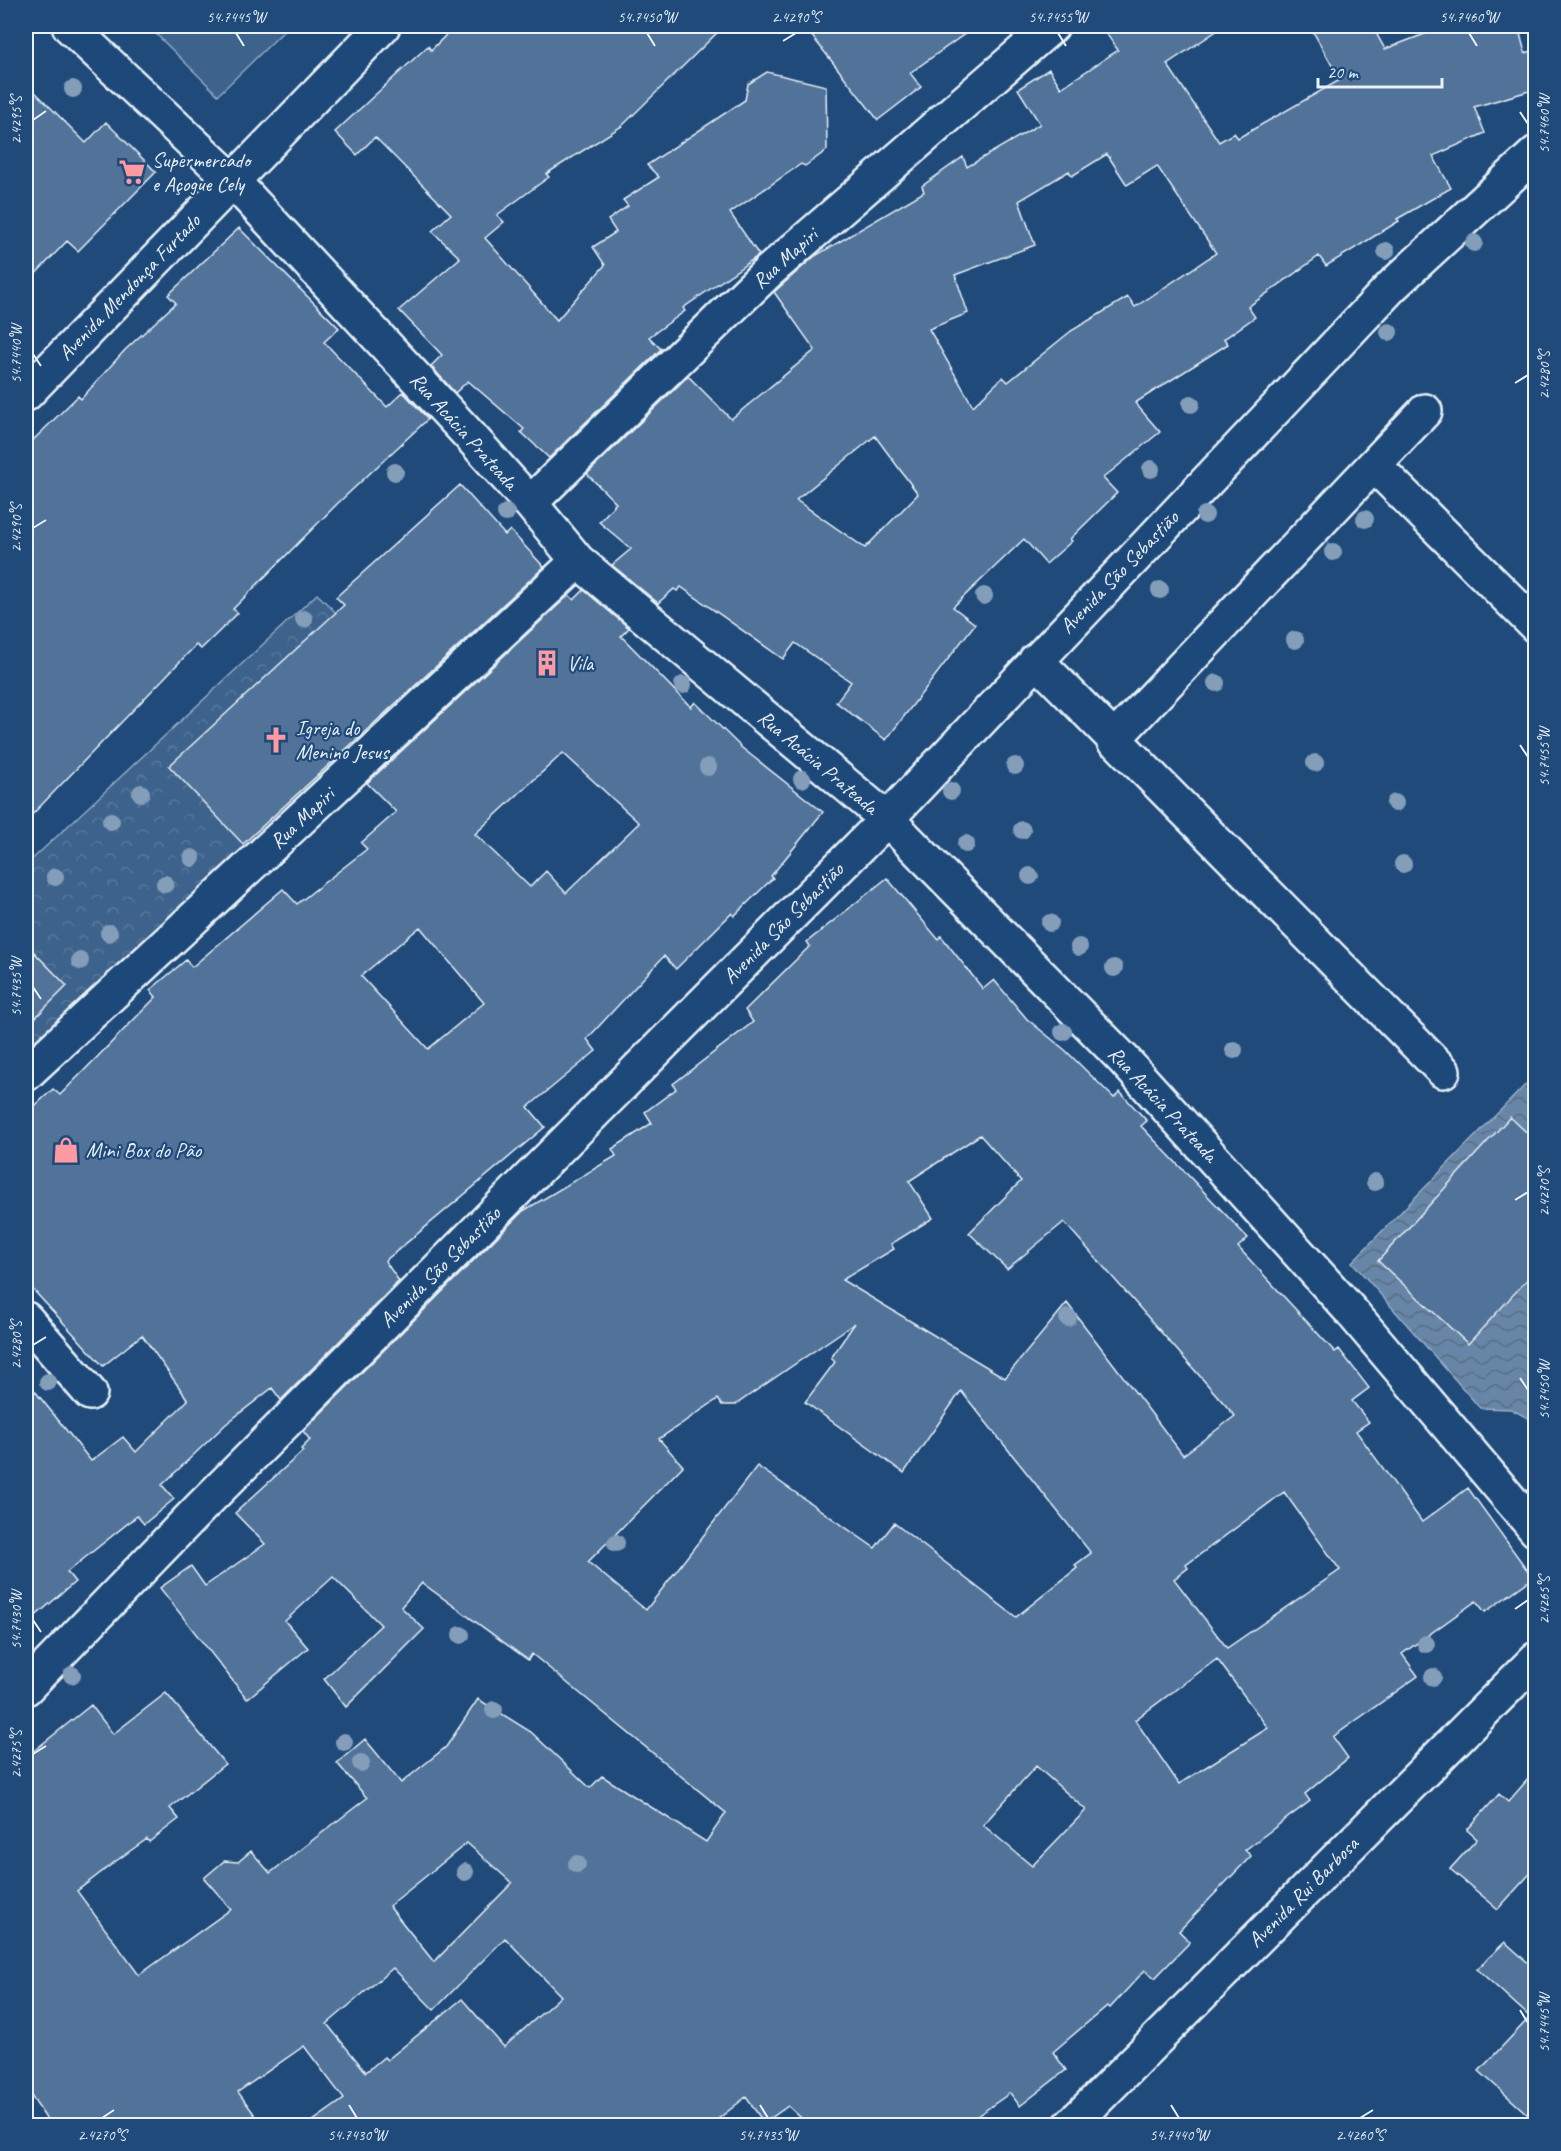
<svg xmlns="http://www.w3.org/2000/svg" width="1561" height="2151" font-family="Caveat,sans-serif">
<style>
.grass{fill:#3c628c;stroke:#92aac2;stroke-width:1.5}
.forest{fill:url(#forest-crowns);stroke:#92aac2;stroke-width:1.5}
.water{fill:url(#water-waves);stroke:#9ab0c7;stroke-width:1.5}
.building{fill:#517399;stroke:#e8f1f8;stroke-width:1.5;fill-rule:evenodd}
.lines{fill:none;stroke-linecap:round;stroke-linejoin:round}
.minor-casing{stroke:#e8f1f8;stroke-width:38}
.minor{stroke:#1f4a7a;stroke-width:33}
.tree{fill:#849eb9}
.ticks{fill:none;stroke:#e8f1f8;stroke-width:2}
.labels{text-anchor:middle;stroke-width:4.5;stroke-linejoin:round;paint-order:stroke}
.poi-label{font-size:21px;fill:#e8f1f8;stroke:#1f4a7a;text-anchor:start}
.street-label{font-size:21px;fill:#e8f1f8;stroke:#1f4a7a}
.neatline{fill:none;stroke:#e8f1f8;stroke-width:2}
.ticks-label{font-size:15px;text-anchor:middle;fill:#e8f1f8}
</style>
<defs>
<pattern id="forest-crowns" width="20" height="18" patternUnits="userSpaceOnUse" patternTransform="scale(1.5)"><rect width="20" height="18" fill="#3c628c"/><path d="M2 6a3 3 0 1 1 6 0M12 15a3 3 0 1 1 6 0" fill="none" stroke="#58799d"/></pattern>
<pattern id="water-waves" width="16" height="10" patternUnits="userSpaceOnUse" patternTransform="scale(1.5)"><rect width="16" height="10" fill="#6685a7"/><path d="M0 5q4-4 8 0t8 0" fill="none" stroke="#596d82"/></pattern>
</defs>
<rect width="100%" height="100%" fill="#1f4a7a"/>
<filter id="ink" filterUnits="userSpaceOnUse"><feTurbulence type="fractalNoise" baseFrequency=".0167" numOctaves="2"/><feDisplacementMap in="SourceGraphic" scale="12" xChannelSelector="R" yChannelSelector="G"/><feConvolveMatrix kernelMatrix="1 2 1 2 8 2 1 2 1" color-interpolation-filters="sRGB"/></filter>
<g filter="url(#ink)">
<path class="grass" d="M 148,26 L 289,26 L 218,95 Z"/>
<path class="forest" d="M 317,594 L 417,692 L 26,1053 L 26,865 Z"/>
<path class="water" d="M 1535,1075 L 1535,1422 L 1511,1409 L 1480,1408 L 1352,1262 Z"/>
<path class="building" d="M 455,26 L 724,26 L 622,126 L 546,174 L 549,177 L 497,215 L 504,222 L 485,238 L 557,320 L 605,265 L 593,247 L 616,232 L 608,220 L 628,206 L 623,200 L 659,177 L 647,165 L 745,100 L 748,84 L 767,72 L 826,86 L 827,150 L 805,166 L 801,164 L 730,213 L 759,255 L 683,308 L 685,311 L 649,337 L 661,349 L 549,458 L 521,432 L 524,429 L 468,381 L 455,393 L 431,366 L 442,355 L 399,310 L 460,258 L 432,231 L 451,214 L 375,137 L 357,155 L 335,132 L 417,56 L 428,46 L 431,50 Z
M 804,26 L 976,26 L 910,73 L 921,87 L 878,120 Z
M 1101,26 L 1224,26 L 1167,64 L 1219,142 L 1234,133 L 1238,138 L 1340,80 L 1310,26 L 1372,26 L 1385,49 L 1446,26 L 1518,26 L 1525,53 L 1536,50 L 1536,89 L 1474,107 L 1485,133 L 1433,156 L 1451,188 L 1397,219 L 1399,221 L 1326,266 L 1319,256 L 1248,307 L 1255,317 L 1224,339 L 1228,344 L 1135,403 L 1160,432 L 1103,478 L 1117,493 L 1070,539 L 1072,541 L 1046,564 L 1024,539 L 953,607 L 975,624 L 886,740 L 836,702 L 851,682 L 795,643 L 783,659 L 681,587 L 677,591 L 674,589 L 658,603 L 612,565 L 631,549 L 599,522 L 616,503 L 587,474 L 688,376 L 731,419 L 815,350 L 774,292 L 815,256 L 924,192 L 922,186 L 963,157 L 967,167 L 1040,124 L 1018,89 L 1049,69 L 1061,88 L 1118,50 ZM 1107,154 L 1127,185 L 1157,166 L 1216,253 L 1135,307 L 1128,297 L 1071,331 L 1008,382 L 1003,377 L 973,406 L 929,329 L 968,313 L 955,275 L 1035,245 L 1019,201 L 1069,171 L 1072,176 ZM 875,436 L 918,494 L 865,548 L 796,500 Z
M 26,83 L 86,143 L 106,122 L 156,172 L 78,251 L 67,241 L 26,284 Z
M 239,228 L 339,328 L 324,342 L 387,407 L 403,392 L 428,419 L 337,504 L 233,609 L 238,613 L 201,649 L 196,645 L 26,821 L 26,447 L 78,396 L 81,399 L 125,350 L 176,303 L 168,295 Z
M 460,485 L 505,535 L 510,530 L 544,567 L 243,844 L 169,766 L 344,605 L 336,597 Z
M 584,590 L 629,628 L 621,636 L 691,707 L 695,702 L 742,748 L 823,812 L 771,876 L 773,878 L 734,916 L 732,913 L 676,969 L 664,956 L 587,1039 L 596,1051 L 528,1107 L 545,1127 L 385,1261 L 399,1281 L 281,1400 L 272,1388 L 226,1424 L 162,1485 L 174,1499 L 144,1524 L 137,1516 L 67,1572 L 75,1582 L 26,1624 L 26,1380 L 91,1461 L 123,1437 L 136,1452 L 188,1400 L 142,1335 L 103,1366 L 26,1282 L 26,1114 L 53,1089 L 60,1095 L 156,997 L 150,990 L 186,960 L 192,967 L 283,889 L 297,904 L 367,849 L 361,843 L 396,812 L 367,783 L 569,595 L 574,600 ZM 563,753 L 639,823 L 566,893 L 546,871 L 530,887 L 475,834 ZM 420,927 L 484,1003 L 428,1049 L 361,976 Z
M 887,878 L 938,939 L 941,936 L 983,989 L 994,980 L 1027,1019 L 1065,1050 L 1114,1098 L 1120,1092 L 1147,1121 L 1141,1126 L 1248,1238 L 1238,1247 L 1335,1352 L 1339,1349 L 1369,1388 L 1352,1401 L 1369,1422 L 1356,1431 L 1422,1522 L 1468,1488 L 1533,1578 L 1485,1612 L 1476,1601 L 1402,1654 L 1418,1676 L 1333,1737 L 1348,1758 L 1305,1794 L 1310,1801 L 1245,1850 L 1251,1856 L 1179,1931 L 1190,1942 L 1155,1978 L 1145,1970 L 1110,2008 L 1107,2006 L 1053,2052 L 1066,2070 L 1020,2106 L 1010,2093 L 963,2126 L 810,2126 L 788,2106 L 764,2123 L 746,2097 L 709,2126 L 306,2126 L 344,2099 L 304,2046 L 238,2092 L 263,2126 L 51,2126 L 26,2088 L 26,1757 L 91,1705 L 113,1734 L 166,1693 L 225,1764 L 170,1808 L 179,1819 L 149,1842 L 147,1839 L 116,1861 L 77,1891 L 139,1975 L 231,1909 L 204,1878 L 224,1861 L 238,1862 L 251,1851 L 270,1873 L 367,1798 L 337,1763 L 365,1739 L 401,1783 L 446,1747 L 478,1699 L 531,1732 L 590,1788 L 602,1776 L 706,1842 L 726,1813 L 532,1654 L 528,1660 L 422,1583 L 401,1607 L 424,1629 L 346,1707 L 324,1679 L 381,1625 L 333,1577 L 285,1621 L 308,1648 L 247,1699 L 160,1588 L 191,1566 L 205,1586 L 265,1544 L 235,1513 L 303,1451 L 301,1449 L 310,1440 L 303,1431 L 523,1211 L 616,1156 L 612,1149 L 652,1123 L 645,1112 L 676,1089 L 673,1084 L 753,1022 L 745,1010 L 810,946 L 807,942 ZM 980,1135 L 1021,1181 L 969,1233 L 1007,1269 L 1064,1222 L 1235,1416 L 1183,1455 L 1067,1303 L 1005,1378 L 842,1280 L 894,1249 L 891,1244 L 933,1218 L 909,1181 ZM 855,1323 L 831,1358 L 835,1362 L 805,1402 L 904,1473 L 961,1391 L 1091,1553 L 1075,1565 L 1077,1568 L 1016,1617 L 894,1523 L 875,1548 L 757,1466 L 646,1610 L 588,1562 L 683,1466 L 659,1439 L 718,1399 L 722,1405 L 735,1405 ZM 1284,1492 L 1340,1570 L 1227,1648 L 1174,1579 L 1188,1568 L 1186,1565 ZM 1217,1659 L 1268,1728 L 1179,1784 L 1135,1720 ZM 1036,1766 L 1086,1810 L 1032,1866 L 983,1825 ZM 467,1843 L 512,1883 L 434,1962 L 389,1906 ZM 505,1938 L 561,1996 L 504,2047 L 462,1999 L 387,2060 L 384,2057 L 366,2072 L 327,2024 L 393,1968 L 434,2010 Z
M 26,944 L 67,986 L 26,1027 Z
M 1510,1117 L 1536,1141 L 1536,1270 L 1468,1344 L 1378,1261 Z
M 1536,1770 L 1536,1867 L 1498,1909 L 1450,1869 L 1477,1839 L 1467,1830 L 1499,1794 L 1508,1802 Z
M 1505,1942 L 1536,1970 L 1536,2122 L 1479,2071 L 1530,2017 L 1477,1969 Z"/>
<g class="lines">
<g class="minor-casing">
<path id="minor" d="M 69,26 L 232,180 L 470,436 L 530,503 L 578,561 L 887,819 L 1124,1060 L 1350,1310 L 1536,1530
M 26,394 L 383,26
M 1374,465 L 1536,626
M 530,503 L 768,272 L 1052,26
M 1036,660 L 1443,1071
M 1113,740 L 1425,411
M 26,1074 L 578,561
M 26,1319 L 90,1393
M 26,1688 L 201,1507 L 887,819 L 1392,286 L 1536,153
M 1070,2126 L 1536,1659"/>
</g>
<use href="#minor" class="minor"/>
</g>
<g class="tree">
<circle cx="73" cy="89" r="9"/>
<circle cx="1474" cy="243" r="9"/>
<circle cx="1386" cy="251" r="9"/>
<circle cx="1389" cy="332" r="9"/>
<circle cx="1191" cy="404" r="9"/>
<circle cx="1151" cy="469" r="9"/>
<circle cx="395" cy="472" r="9"/>
<circle cx="506" cy="513" r="9"/>
<circle cx="1205" cy="515" r="9"/>
<circle cx="1365" cy="519" r="9"/>
<circle cx="1333" cy="552" r="9"/>
<circle cx="1160" cy="590" r="9"/>
<circle cx="984" cy="596" r="9"/>
<circle cx="304" cy="619" r="9"/>
<circle cx="1295" cy="640" r="9"/>
<circle cx="1216" cy="683" r="9"/>
<circle cx="683" cy="685" r="9"/>
<circle cx="1315" cy="763" r="9"/>
<circle cx="1015" cy="766" r="9"/>
<circle cx="708" cy="767" r="9"/>
<circle cx="802" cy="779" r="9"/>
<circle cx="951" cy="791" r="9"/>
<circle cx="141" cy="793" r="9"/>
<circle cx="1395" cy="803" r="9"/>
<circle cx="111" cy="821" r="9"/>
<circle cx="1022" cy="830" r="9"/>
<circle cx="966" cy="844" r="9"/>
<circle cx="192" cy="858" r="9"/>
<circle cx="1403" cy="864" r="9"/>
<circle cx="1030" cy="876" r="9"/>
<circle cx="55" cy="877" r="9"/>
<circle cx="165" cy="884" r="9"/>
<circle cx="1050" cy="923" r="9"/>
<circle cx="109" cy="933" r="9"/>
<circle cx="1079" cy="947" r="9"/>
<circle cx="80" cy="961" r="9"/>
<circle cx="1114" cy="968" r="9"/>
<circle cx="1063" cy="1032" r="9"/>
<circle cx="1234" cy="1050" r="9"/>
<circle cx="1375" cy="1182" r="9"/>
<circle cx="1068" cy="1318" r="9"/>
<circle cx="48" cy="1382" r="9"/>
<circle cx="616" cy="1543" r="9"/>
<circle cx="461" cy="1635" r="9"/>
<circle cx="1426" cy="1644" r="9"/>
<circle cx="72" cy="1675" r="9"/>
<circle cx="1433" cy="1677" r="9"/>
<circle cx="494" cy="1710" r="9"/>
<circle cx="344" cy="1742" r="9"/>
<circle cx="361" cy="1763" r="9"/>
<circle cx="577" cy="1864" r="9"/>
<circle cx="465" cy="1872" r="9"/>
</g>
</g>
<path class="ticks" d="M 236,33 L 244,46M 647,33 L 655,46M 1058,33 L 1066,46M 1469,33 L 1477,46M 783,41 L 796,33M 1520,112 L 1528,124M 33,120 L 46,111M 33,354 L 41,366M 1515,383 L 1528,375M 33,528 L 46,520M 1520,745 L 1528,757M 33,987 L 41,999M 1515,1200 L 1528,1192M 33,1345 L 46,1337M 1520,1378 L 1528,1390M 1515,1609 L 1528,1600M 33,1620 L 41,1632M 33,1754 L 46,1746M 1520,2010 L 1528,2023M 349,2105 L 357,2118M 760,2105 L 768,2118M 1171,2105 L 1179,2118M 102,2118 L 114,2110M 1360,2118 L 1373,2110"/>
<defs>
<g id="supermarket-bare" transform="scale(2.07)"><path d="M-6-5.5h2.5l.6 2H6L4.5 2H-2.5L-4.4-4H-6ZM-1.5 3.2a1.3 1.3 0 1 0 .1 0ZM3 3.2a1.3 1.3 0 1 0 .1 0Z" fill="#ff9aa2" stroke="#1f4a7a" stroke-width="2.5" paint-order="stroke"/></g>
<g id="building-bare" transform="scale(2.07)"><path d="M-4-6H4V6H1V3H-1V6H-4ZM-2.5-4.3h1.7v1.8h-1.7ZM.8-4.3h1.7v1.8H.8ZM-2.5-1h1.7V.8h-1.7ZM.8-1h1.7V.8H.8Z" fill="#ff9aa2" stroke="#1f4a7a" stroke-width="2.5" paint-order="stroke"/></g>
<g id="church-bare" transform="scale(2.07)"><path d="M-1.2-6h2.4v3.5h3.3v2.4h-3.3V6h-2.4V-.1h-3.3v-2.4h3.3Z" fill="#ff9aa2" stroke="#1f4a7a" stroke-width="2.5" paint-order="stroke"/></g>
<g id="shop-bare" transform="scale(2.07)"><path d="M-5-2.5h2.3a2.7 3.5 0 0 1 5.4 0H5L5.5 6h-11ZM-1.5-2.5h3a1.5 2.3 0 0 0-3 0Z" fill="#ff9aa2" stroke="#1f4a7a" stroke-width="2.5" paint-order="stroke"/></g>
</defs>
<g fill-rule="evenodd">
<use href="#supermarket-bare" x="132" y="172"/>
<use href="#building-bare" x="547" y="663"/>
<use href="#church-bare" x="276" y="740"/>
<use href="#shop-bare" x="66" y="1150"/>
</g>
<g class="labels">
<g class="poi-label">
<text x="152" y="167">Supermercado<tspan x="152" dy="24">e Açogue Cely</tspan></text>
<text x="567" y="670">Vila</text>
<text x="296" y="735">Igreja do<tspan x="296" dy="24">Menino Jesus</tspan></text>
<text x="86" y="1157">Mini Box do Pão</text>
</g>
<g class="street-label">
<text transform="translate(785 258) rotate(-42)" y="7">Rua Mapiri</text>
<text transform="translate(129 287) rotate(-46)" y="7">Avenida Mendonça Furtado</text>
<text transform="translate(464 431) rotate(48)" y="7">Rua Acácia Prateada</text>
<text transform="translate(1119 572) rotate(-46)" y="7">Avenida São Sebastião</text>
<text transform="translate(818 762) rotate(40)" y="7">Rua Acácia Prateada</text>
<text transform="translate(302 818) rotate(-43)" y="7">Rua Mapiri</text>
<text transform="translate(783 923) rotate(-45)" y="7">Avenida São Sebastião</text>
<text transform="translate(1163 1104) rotate(47)" y="7">Rua Acácia Prateada</text>
<text transform="translate(440 1267) rotate(-45)" y="7">Avenida São Sebastião</text>
<text transform="translate(1303 1892) rotate(-45)" y="7">Avenida Rui Barbosa</text>
</g>
</g>
<rect width="1561" height="2151" fill="none" stroke="#1f4a7a" stroke-width="66"/>
<path d="M1318 78v9h124v-9" fill="none" stroke="#e8f1f8" stroke-width="3"/>
<text x="1327" y="78" font-size="18" fill="#e8f1f8" stroke="#1f4a7a" stroke-width="4.5" paint-order="stroke">20 m</text>
<rect x="33" y="33" width="1495" height="2085" class="neatline"/>
<g class="ticks-label">
<text x="236" y="22">54.7445°W</text>
<text x="647" y="22">54.7450°W</text>
<text x="796" y="22">2.4290°S</text>
<text x="1058" y="22">54.7455°W</text>
<text x="1469" y="22">54.7460°W</text>
<text transform="translate(16 120) rotate(-90)" y="5">2.4295°S</text>
<text transform="translate(1544 124) rotate(-90)" y="5">54.7460°W</text>
<text transform="translate(16 354) rotate(-90)" y="5">54.7440°W</text>
<text transform="translate(1544 375) rotate(-90)" y="5">2.4280°S</text>
<text transform="translate(16 528) rotate(-90)" y="5">2.4290°S</text>
<text transform="translate(1544 757) rotate(-90)" y="5">54.7455°W</text>
<text transform="translate(16 987) rotate(-90)" y="5">54.7435°W</text>
<text transform="translate(1544 1192) rotate(-90)" y="5">2.4270°S</text>
<text transform="translate(16 1345) rotate(-90)" y="5">2.4280°S</text>
<text transform="translate(1544 1390) rotate(-90)" y="5">54.7450°W</text>
<text transform="translate(1544 1600) rotate(-90)" y="5">2.4265°S</text>
<text transform="translate(16 1620) rotate(-90)" y="5">54.7430°W</text>
<text transform="translate(16 1754) rotate(-90)" y="5">2.4275°S</text>
<text transform="translate(1544 2023) rotate(-90)" y="5">54.7445°W</text>
<text x="102" y="2140">2.4270°S</text>
<text x="357" y="2140">54.7430°W</text>
<text x="768" y="2140">54.7435°W</text>
<text x="1179" y="2140">54.7440°W</text>
<text x="1360" y="2140">2.4260°S</text>
</g>
</svg>
